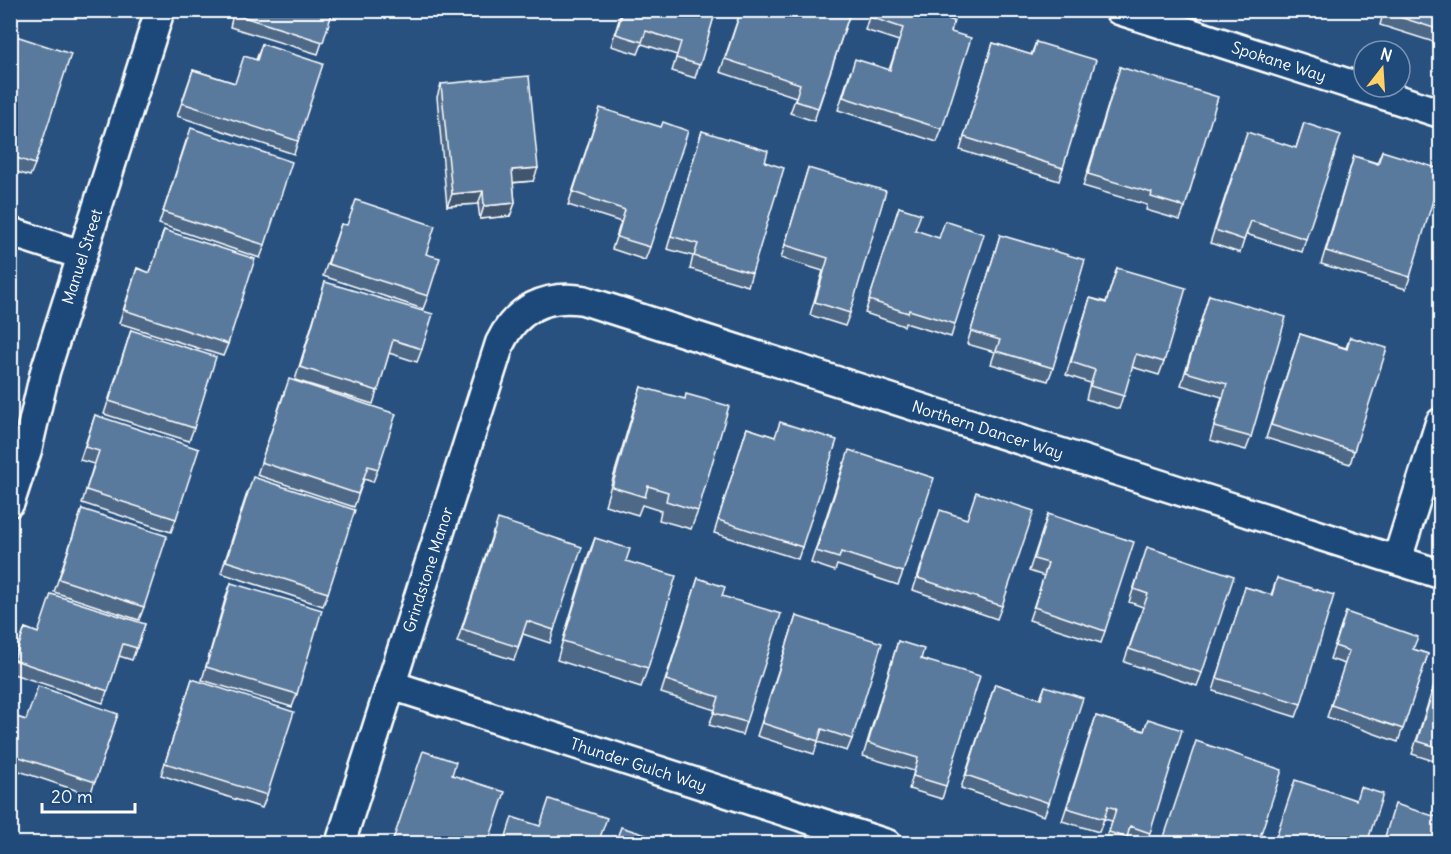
<svg xmlns="http://www.w3.org/2000/svg" width="1451" height="854" font-family="Delius,sans-serif">
<style>
.lines{fill:none;stroke-linecap:round;stroke-linejoin:round}
.minor-casing{stroke:#fff;stroke-width:33}
.minor{stroke:#1f4a7a;stroke-width:28}
.wall{fill:#4d6987;stroke:#fff;stroke-width:1.5}
.shaded-wall{fill:#3f556e;stroke:#fff;stroke-width:1.5}
.building{fill:#5a7a9d;stroke:#fff;stroke-width:1.5}
.labels{text-anchor:middle;stroke-width:6;stroke-linejoin:round;paint-order:stroke}
.street-label{font-size:16px;fill:#fff;stroke:#1f4a7a}
</style>
<rect width="100%" height="100%" fill="#28517f"/>
<filter id="ink" filterUnits="userSpaceOnUse"><feTurbulence type="fractalNoise" baseFrequency=".0167" numOctaves="2"/><feDisplacementMap in="SourceGraphic" scale="12" xChannelSelector="R" yChannelSelector="G"/><feConvolveMatrix kernelMatrix="1 2 1 2 8 2 1 2 1" color-interpolation-filters="sRGB"/></filter>
<g filter="url(#ink)">
<g class="lines">
<g class="minor-casing">
<g id="minor">
<path id="s1" d="M 1119,10 L 1440,113"/>
<path d="M 10,232 L 82,255"/>
<path id="s2" d="M 10,502 L 27,450 L 45,372 L 160,10"/>
<path d="M 1397,560 L 1440,423"/>
<path id="s3" d="M 391,685 L 887,844"/>
<path id="s4" d="M 340,844 L 500,343 C 516,309 546,294 583,300 L 1440,574"/>
</g>
</g>
<use href="#minor" class="minor"/>
</g>
<path class="wall" d="M 234,10 L 333,10 L 318,54 L 230,27 Z
M 622,10 L 716,10 L 695,78 L 672,71 L 677,55 L 642,44 L 638,54 L 611,46 Z
M 741,10 L 851,10 L 814,121 L 790,113 L 796,97 L 720,72 Z
M 871,10 L 951,32 L 942,129 L 937,142 L 838,110 L 850,72 L 889,70 L 899,41 L 865,30 Z
M 1384,10 L 1440,10 L 1440,44 L 1380,25 Z
M 10,34 L 35,164 L 30,176 L 10,170 Z
M 1036,42 L 1063,168 L 1059,181 L 960,150 L 993,43 L 1031,55 Z
M 262,44 L 298,141 L 294,154 L 177,116 L 193,70 L 235,83 L 256,60 Z
M 1120,67 L 1185,207 L 1180,220 L 1146,210 L 1147,205 L 1083,186 Z
M 441,84 L 533,181 L 513,183 L 515,203 L 510,216 L 480,219 L 478,204 L 447,206 L 437,97 Z
M 596,120 L 650,247 L 645,260 L 612,249 L 621,222 L 568,205 Z
M 1304,123 L 1306,239 L 1302,252 L 1246,234 L 1240,253 L 1210,243 L 1242,145 L 1296,148 Z
M 702,131 L 765,162 L 752,273 L 748,286 L 690,269 L 693,256 L 667,249 Z
M 186,141 L 265,245 L 260,258 L 159,224 Z
M 1382,151 L 1410,277 L 1406,289 L 1321,264 L 1354,156 L 1377,163 Z
M 808,168 L 850,313 L 845,326 L 810,315 L 823,271 L 781,258 Z
M 899,207 L 915,230 L 955,324 L 951,337 L 905,323 L 904,326 L 865,313 Z
M 341,224 L 426,254 L 428,296 L 423,309 L 323,276 Z
M 164,230 L 228,344 L 223,356 L 119,323 L 137,268 L 150,273 Z
M 1000,235 L 1053,368 L 1048,381 L 991,364 L 995,352 L 967,344 Z
M 1117,268 L 1164,362 L 1159,375 L 1132,367 L 1119,409 L 1086,399 L 1090,383 L 1066,375 L 1090,298 L 1106,302 Z
M 325,282 L 422,349 L 417,362 L 389,353 L 373,404 L 295,380 Z
M 1209,295 L 1251,437 L 1246,450 L 1210,440 L 1222,397 L 1181,385 Z
M 131,330 L 194,428 L 189,441 L 104,414 Z
M 1300,334 L 1346,348 L 1350,337 L 1354,451 L 1350,464 L 1266,438 Z
M 641,387 L 698,511 L 691,529 L 659,520 L 661,511 L 642,505 L 638,515 L 605,505 L 635,405 Z
M 284,392 L 378,469 L 373,482 L 364,479 L 354,507 L 257,475 Z
M 95,415 L 176,519 L 171,532 L 82,503 L 94,464 L 80,460 Z
M 747,428 L 775,437 L 802,547 L 798,559 L 714,533 Z
M 844,463 L 903,572 L 898,585 L 837,565 L 835,571 L 811,563 Z
M 248,490 L 328,593 L 323,606 L 221,573 Z
M 82,509 L 144,607 L 139,620 L 54,592 Z
M 1048,514 L 1105,631 L 1101,643 L 1029,620 L 1044,576 L 1029,571 Z
M 936,522 L 1002,606 L 997,619 L 913,590 Z
M 493,532 L 554,630 L 550,643 L 523,634 L 514,660 L 457,642 Z
M 595,538 L 626,561 L 648,668 L 641,687 L 557,660 L 588,556 Z
M 1143,560 L 1202,673 L 1197,686 L 1124,662 L 1143,607 L 1129,602 Z
M 698,578 L 722,596 L 746,722 L 742,735 L 709,725 L 715,710 L 661,693 Z
M 1277,578 L 1301,704 L 1296,717 L 1213,691 L 1245,587 L 1271,595 Z
M 231,583 L 297,694 L 292,707 L 202,680 L 226,596 Z
M 1346,612 L 1413,649 L 1428,654 L 1398,742 L 1327,717 L 1345,664 L 1330,659 Z
M 796,616 L 852,739 L 847,751 L 818,742 L 814,754 L 757,736 Z
M 145,624 L 132,660 L 119,656 L 103,703 L 10,673 L 10,669 L 25,628 L 38,633 Z
M 898,641 L 921,659 L 946,786 L 942,799 L 909,789 L 914,771 L 863,756 Z
M 1440,666 L 1440,763 L 1412,754 Z
M 192,679 L 267,795 L 262,808 L 161,775 Z
M 995,684 L 1040,699 L 1045,686 L 1049,803 L 1044,816 L 961,788 Z
M 118,714 L 90,795 L 10,768 L 10,715 L 26,720 Z
M 1096,716 L 1144,731 L 1148,719 L 1150,833 L 1146,843 L 1139,843 L 1126,839 L 1125,843 L 1105,843 L 1112,821 L 1104,819 L 1099,832 L 1062,821 Z"/>
<path class="shaded-wall" d="M 538,168 L 533,181 L 507,183 L 512,170 Z
M 483,191 L 478,204 L 447,206 L 452,194 Z
M 515,203 L 510,216 L 480,219 L 484,206 Z"/>
<path class="building" d="M 235,10 L 333,10 L 323,42 L 234,14 Z
M 623,10 L 716,10 L 700,65 L 676,58 L 681,42 L 646,31 L 642,42 L 616,34 Z
M 741,10 L 851,10 L 818,108 L 795,101 L 800,84 L 725,59 Z
M 872,10 L 922,10 L 954,21 L 951,32 L 971,38 L 942,129 L 843,97 L 855,59 L 890,70 L 903,28 L 870,17 Z
M 1385,10 L 1440,10 L 1440,30 L 1384,12 Z
M 10,34 L 71,54 L 35,164 L 10,156 Z
M 1036,42 L 1096,60 L 1063,168 L 964,137 L 993,43 L 1032,55 Z
M 262,44 L 323,64 L 298,141 L 182,103 L 193,70 L 235,83 L 244,56 L 257,60 Z
M 1120,67 L 1218,97 L 1185,207 L 1151,197 L 1152,193 L 1088,174 Z
M 529,76 L 538,168 L 512,170 L 515,203 L 484,206 L 483,191 L 452,194 L 441,84 Z
M 600,108 L 661,127 L 663,122 L 688,131 L 650,247 L 617,237 L 625,210 L 573,192 Z
M 1304,123 L 1341,135 L 1306,239 L 1251,221 L 1244,240 L 1215,230 L 1247,132 L 1296,148 Z
M 191,128 L 292,162 L 265,245 L 163,212 Z
M 702,131 L 768,151 L 765,162 L 784,168 L 752,273 L 694,256 L 698,244 L 671,236 Z
M 1382,151 L 1440,169 L 1440,177 L 1410,277 L 1326,251 L 1354,156 L 1378,164 Z
M 808,168 L 886,191 L 850,313 L 815,302 L 828,258 L 785,245 Z
M 356,200 L 435,226 L 426,254 L 440,258 L 428,296 L 328,264 L 341,224 L 347,225 Z
M 899,207 L 921,214 L 915,230 L 939,238 L 945,221 L 984,234 L 955,324 L 909,310 L 908,313 L 869,300 Z
M 164,230 L 255,259 L 228,344 L 124,310 L 137,268 L 150,273 Z
M 1000,235 L 1085,260 L 1053,368 L 996,351 L 1000,340 L 971,331 Z
M 1117,268 L 1186,288 L 1164,362 L 1136,354 L 1124,396 L 1090,386 L 1095,370 L 1071,362 L 1090,298 L 1106,303 Z
M 325,282 L 433,314 L 422,349 L 393,340 L 378,391 L 300,367 Z
M 1209,295 L 1286,317 L 1251,437 L 1214,427 L 1227,384 L 1186,372 Z
M 131,330 L 216,357 L 194,428 L 109,401 Z
M 1300,334 L 1347,349 L 1350,337 L 1387,348 L 1354,451 L 1271,425 Z
M 289,379 L 396,414 L 378,469 L 368,466 L 358,494 L 261,462 Z
M 641,387 L 685,399 L 686,394 L 729,406 L 698,511 L 666,501 L 668,492 L 648,486 L 645,497 L 612,487 Z
M 95,415 L 199,449 L 176,519 L 86,490 L 99,451 L 85,447 Z
M 780,422 L 837,440 L 802,547 L 718,520 L 747,428 L 775,437 Z
M 849,450 L 934,478 L 903,572 L 841,552 L 839,558 L 816,551 Z
M 253,477 L 355,510 L 328,593 L 226,561 Z
M 976,492 L 1034,511 L 1002,606 L 918,578 L 940,510 L 967,519 Z
M 82,509 L 167,536 L 144,607 L 59,579 Z
M 1048,514 L 1134,542 L 1105,631 L 1034,607 L 1048,563 L 1034,559 Z
M 498,519 L 582,547 L 554,630 L 527,621 L 518,647 L 462,629 Z
M 595,538 L 630,549 L 626,561 L 676,576 L 648,668 L 563,641 Z
M 1147,547 L 1234,576 L 1202,673 L 1129,649 L 1148,594 L 1134,589 Z
M 698,578 L 725,587 L 722,596 L 781,614 L 746,722 L 714,713 L 719,697 L 666,680 Z
M 1277,578 L 1334,595 L 1301,704 L 1217,678 L 1245,587 L 1272,595 Z
M 231,583 L 322,610 L 297,694 L 206,667 Z
M 51,594 L 145,624 L 137,648 L 123,644 L 108,691 L 14,660 L 25,628 L 38,633 Z
M 1346,612 L 1418,637 L 1413,649 L 1428,654 L 1403,729 L 1331,705 L 1349,651 L 1335,646 Z
M 796,616 L 882,643 L 852,739 L 822,729 L 818,741 L 762,723 Z
M 898,641 L 924,649 L 921,659 L 980,676 L 946,786 L 913,776 L 918,758 L 868,743 Z
M 1440,668 L 1440,748 L 1417,741 Z
M 192,679 L 294,712 L 267,795 L 165,763 Z
M 995,684 L 1041,699 L 1045,686 L 1083,698 L 1049,803 L 966,775 Z
M 38,686 L 118,714 L 95,782 L 10,754 L 10,715 L 26,720 Z
M 1096,716 L 1144,731 L 1148,719 L 1182,730 L 1150,833 L 1130,826 L 1127,838 L 1109,832 L 1116,809 L 1108,806 L 1104,819 L 1067,808 Z
M 1196,741 L 1282,770 L 1258,843 L 1162,843 Z
M 423,751 L 456,762 L 452,775 L 505,792 L 488,843 L 392,843 Z
M 1295,780 L 1356,800 L 1360,787 L 1383,794 L 1367,843 L 1274,843 Z
M 549,799 L 607,818 L 598,843 L 504,843 L 512,817 L 540,826 Z
M 1395,804 L 1440,818 L 1440,843 L 1383,843 Z
M 621,827 L 671,843 L 615,843 Z"/>
</g>
<g class="labels">
<g class="street-label">
<text dy="6" stroke="none"><textPath href="#s1" startOffset="168">Spokane Way</textPath></text>
<text dy="6" stroke="none"><textPath href="#s2" startOffset="256">Manuel Street</textPath></text>
<text dy="6" stroke="none"><textPath href="#s4" startOffset="1052">Northern Dancer Way</textPath></text>
<text dy="6" stroke="none"><textPath href="#s4" startOffset="288">Grindstone Manor</textPath></text>
<text dy="6" stroke="none"><textPath href="#s3" startOffset="260">Thunder Gulch Way</textPath></text>
</g>
</g>
<rect width="1451" height="854" fill="none" stroke="#1f4a7a" stroke-width="36"/>
<rect x="18" y="18" width="1415" height="818" fill="none" stroke="#fff" stroke-width="2" filter="url(#ink)"/>
<g transform="translate(1382 69) rotate(17)"><circle r="28" fill="#1f4a7a" stroke="#7992af" stroke-width="1.5"/>
<path d="M0-4.5L10 22L0 15L-10 22Z" fill="#ffd166"/>
<text y="-9" font-size="16" font-weight="bold" text-anchor="middle" fill="#ffffff">N</text>
</g>
<path d="M42 803v9h93v-9" fill="none" stroke="#ffffff" stroke-width="3"/>
<text x="51" y="803" font-size="18" fill="#ffffff" stroke="#1f4a7a" stroke-width="4.5" paint-order="stroke">20 m</text>
</svg>
